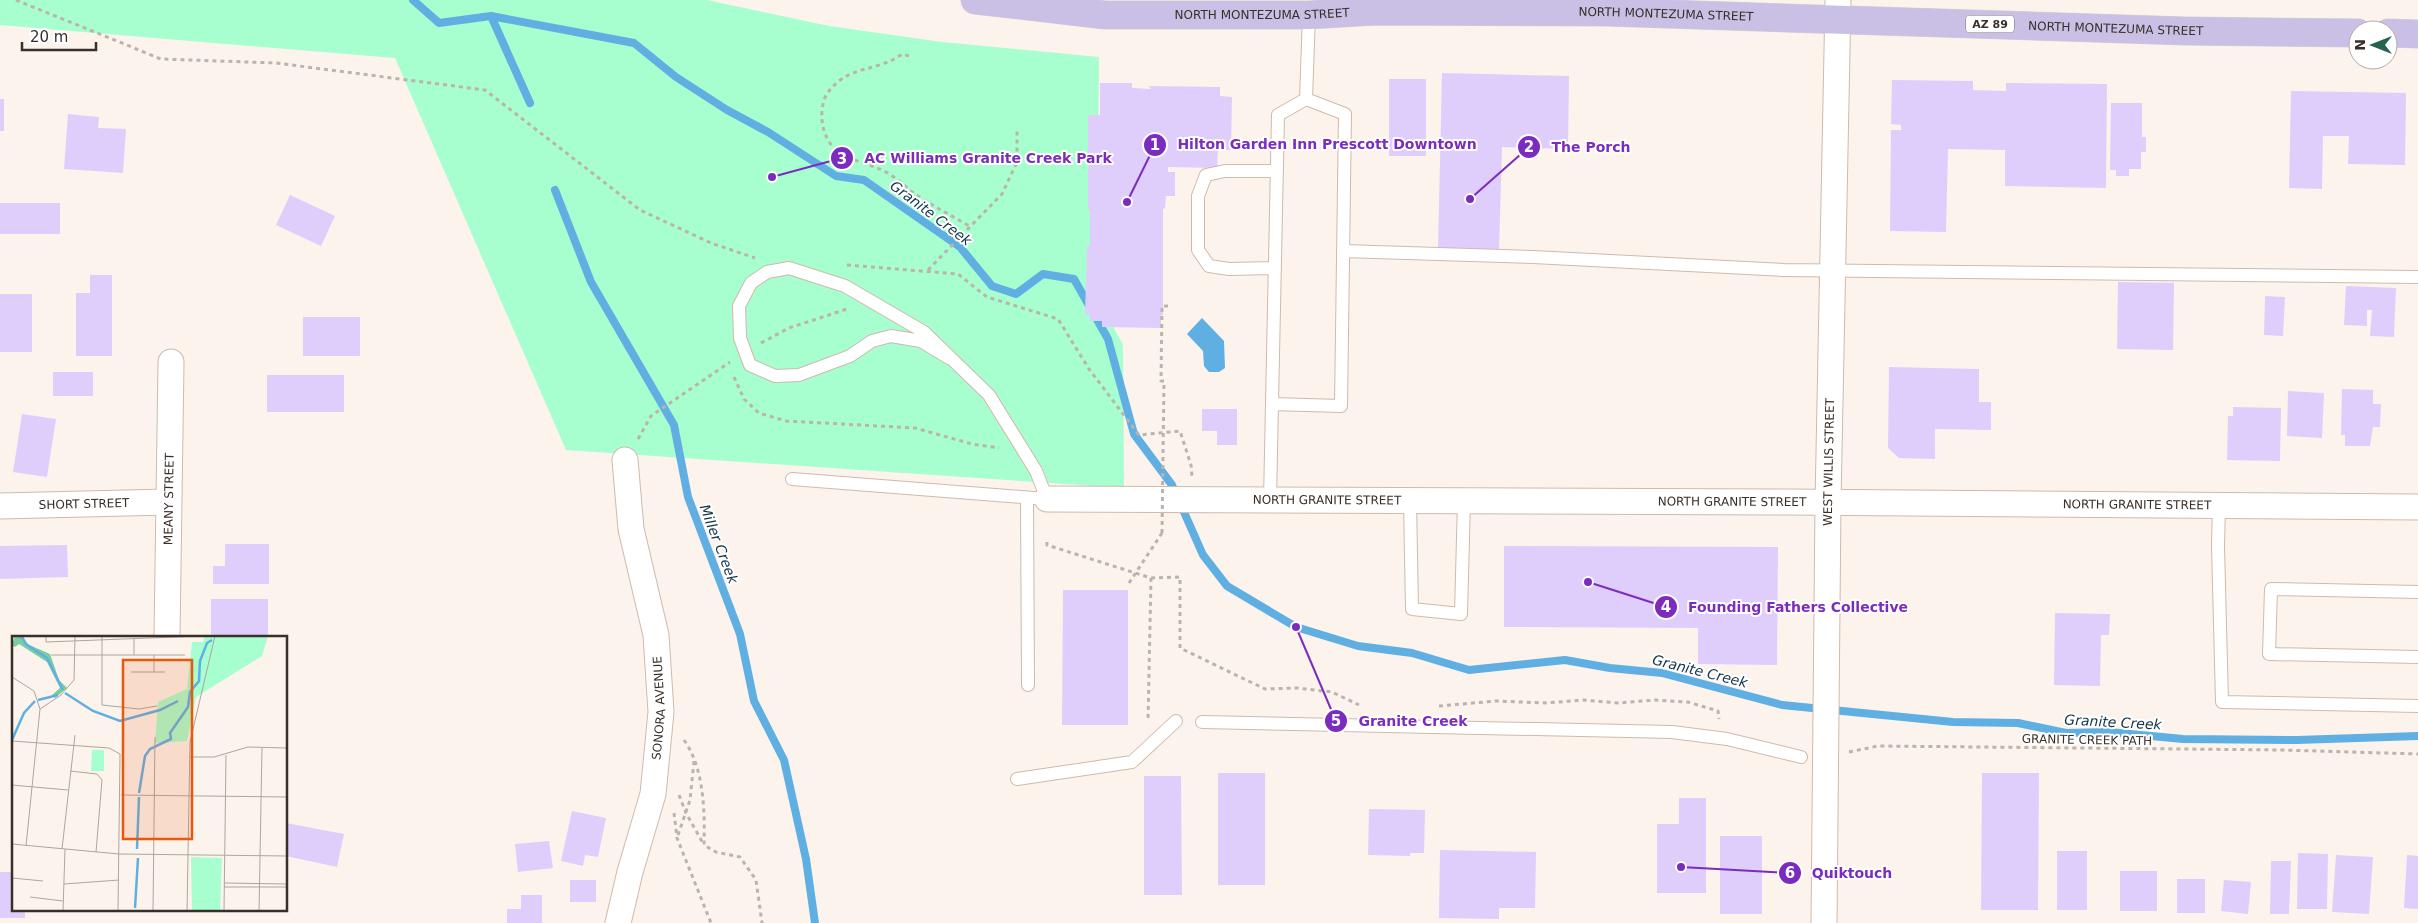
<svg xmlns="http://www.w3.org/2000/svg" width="2418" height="923" font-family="'DejaVu Sans',sans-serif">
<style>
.green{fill:#a7fece}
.water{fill:#60afe2}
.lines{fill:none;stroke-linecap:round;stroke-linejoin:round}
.stream{stroke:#60afe2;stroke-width:8}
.building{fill:#dfcefc}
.lane-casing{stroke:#cfbaab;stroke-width:14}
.street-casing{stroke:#cfbaab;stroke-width:27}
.primary-casing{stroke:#d3d1d0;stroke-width:29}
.path{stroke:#bcb3ad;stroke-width:3;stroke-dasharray:4 4;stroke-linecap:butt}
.lane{stroke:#fff;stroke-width:12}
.street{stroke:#fff;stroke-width:25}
.primary{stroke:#cac0e6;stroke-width:28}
.path-bridge{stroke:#bcb3ad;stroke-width:3;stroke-dasharray:4 4;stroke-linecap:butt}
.labels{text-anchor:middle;stroke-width:4;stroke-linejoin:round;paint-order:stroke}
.shield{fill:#fff;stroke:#746d69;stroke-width:1}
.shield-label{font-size:11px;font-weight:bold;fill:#382f29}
.street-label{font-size:12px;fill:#382f29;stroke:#fff}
.water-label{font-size:14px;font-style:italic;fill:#103348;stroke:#fff}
.inset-river{fill:none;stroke:#60afe2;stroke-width:2.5}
.inset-road{fill:none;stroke:#aea59f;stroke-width:1}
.view{fill:#e8590c;fill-opacity:0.15;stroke:#e8590c;stroke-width:2.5}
.inset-edge{fill:none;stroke:#382f29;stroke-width:2.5}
.leader{fill:none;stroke:#7b2cbf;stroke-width:2}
.callout-dot{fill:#7b2cbf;stroke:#fff;stroke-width:2}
.mark-label{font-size:15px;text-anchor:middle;font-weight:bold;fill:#fff}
.callout-label{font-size:14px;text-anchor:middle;font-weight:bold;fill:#7b2cbf;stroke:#fff;stroke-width:4;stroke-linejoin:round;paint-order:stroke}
</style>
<rect width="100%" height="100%" fill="#fcf3ed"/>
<path class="green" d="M 0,0 L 707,0 L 829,26 L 942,42 L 1099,57 L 1097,296 L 1123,345 L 1124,488 L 566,450 L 395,58 L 0,25 Z"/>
<path class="water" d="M 1202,318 L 1224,341 L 1225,368 L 1219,372 L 1209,372 L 1204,366 L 1203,351 L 1187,334 Z"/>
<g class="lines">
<path class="stream" d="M 413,0 L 439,23 L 491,16 L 634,43 L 676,77 L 727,110 L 768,132 L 836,176 L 864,180 L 960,247 L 992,286 L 1016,294 L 1043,274 L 1074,279 L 1108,339 L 1134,434 L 1172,485 L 1203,555 L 1227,586 L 1296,627 L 1358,646 L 1412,653 L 1469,670 L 1565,660 L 1610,668 L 1662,673 L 1782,705 L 1953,722 L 2018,723 L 2066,733 L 2109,732 L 2183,739 L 2297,740 L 2418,736
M 491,16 L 530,103
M 555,190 L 591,282 L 674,425 L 688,497 L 740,634 L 754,701 L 784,760 L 806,859 L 815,923"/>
</g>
<path class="building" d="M 1442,73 L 1569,76 L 1568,149 L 1502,147 L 1499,250 L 1438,249 Z
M 1389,79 L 1426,79 L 1426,156 L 1389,156 Z
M 1892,80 L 1973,81 L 1973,90 L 2006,91 L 2006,83 L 2107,84 L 2106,188 L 2005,186 L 2005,150 L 1948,149 L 1946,232 L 1890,231 L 1891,130 L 1901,130 L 1901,125 L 1891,124 Z
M 1100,83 L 1132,83 L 1132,88 L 1151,89 L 1149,86 L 1220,87 L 1220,96 L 1232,97 L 1231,150 L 1218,150 L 1217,168 L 1168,167 L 1168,172 L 1175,172 L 1175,196 L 1166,196 L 1165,208 L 1163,209 L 1163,315 L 1161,315 L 1161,328 L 1102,327 L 1102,321 L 1090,321 L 1090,315 L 1085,315 L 1087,246 L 1090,246 L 1090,210 L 1088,209 L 1088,115 L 1100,115 Z
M 2291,91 L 2406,93 L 2405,165 L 2348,164 L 2349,136 L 2323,136 L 2322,189 L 2289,188 Z
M 0,99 L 4,99 L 4,131 L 0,131 Z
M 2111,103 L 2142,103 L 2142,137 L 2146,137 L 2146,152 L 2141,152 L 2141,169 L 2129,169 L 2129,176 L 2116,176 L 2116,170 L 2110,170 Z
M 68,114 L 99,117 L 98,128 L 126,129 L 123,173 L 64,169 Z
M 290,195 L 335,216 L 321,246 L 276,225 Z
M 0,203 L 60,203 L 60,234 L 0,234 Z
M 90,275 L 112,275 L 112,356 L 76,356 L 76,293 L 90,293 Z
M 2118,282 L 2174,283 L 2173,350 L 2117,349 Z
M 2346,286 L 2396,288 L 2394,337 L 2370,336 L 2372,310 L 2367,310 L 2367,326 L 2344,325 Z
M 0,294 L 32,294 L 32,352 L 0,352 Z
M 2265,296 L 2285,297 L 2283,336 L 2264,335 Z
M 303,317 L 360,317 L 360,356 L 303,356 Z
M 1889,367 L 1979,369 L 1979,402 L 1991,402 L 1991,430 L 1935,429 L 1935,459 L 1899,458 L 1888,448 Z
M 53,372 L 93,372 L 93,396 L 53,396 Z
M 267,375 L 344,375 L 344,412 L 267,412 Z
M 2342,389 L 2373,390 L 2373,404 L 2381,404 L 2380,427 L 2373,427 L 2370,446 L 2345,446 L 2345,435 L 2341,435 Z
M 2288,391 L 2324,393 L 2322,438 L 2287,436 Z
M 2233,407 L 2281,408 L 2280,461 L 2227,460 L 2228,416 L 2233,416 Z
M 1202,409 L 1237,409 L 1237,445 L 1217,445 L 1217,431 L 1202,431 Z
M 22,414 L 56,419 L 47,477 L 13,472 Z
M 225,544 L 269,544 L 269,584 L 213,584 L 213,566 L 225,566 Z
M 67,545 L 68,577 L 0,579 L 0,546 Z
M 1504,546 L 1778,547 L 1777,665 L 1698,664 L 1698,628 L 1504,627 Z
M 1063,590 L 1128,590 L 1128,725 L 1062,725 Z
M 211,599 L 268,599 L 268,637 L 211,637 Z
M 2055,613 L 2110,614 L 2109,635 L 2101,635 L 2100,686 L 2054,685 Z
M 1218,773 L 1265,773 L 1265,885 L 1218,885 Z
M 1982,773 L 2039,773 L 2038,910 L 1981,910 Z
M 1144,776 L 1181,776 L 1182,895 L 1144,895 Z
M 1679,798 L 1706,798 L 1706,893 L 1657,893 L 1657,824 L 1679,824 Z
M 1369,809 L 1425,810 L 1424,853 L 1410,853 L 1410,856 L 1368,855 Z
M 572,811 L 606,818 L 598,857 L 585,855 L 583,866 L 561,861 Z
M 286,823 L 344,834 L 337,867 L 286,856 Z
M 1720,836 L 1762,836 L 1762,914 L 1720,914 Z
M 549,841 L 553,868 L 518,872 L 515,844 Z
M 1440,850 L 1536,852 L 1535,908 L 1499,908 L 1499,919 L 1439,918 Z
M 2057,851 L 2087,851 L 2087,910 L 2057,910 Z
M 2298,853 L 2328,854 L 2327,909 L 2297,909 Z
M 2336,855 L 2373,857 L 2369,914 L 2332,912 Z
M 2407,855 L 2418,856 L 2418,909 L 2404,908 Z
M 2271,861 L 2291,861 L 2289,914 L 2270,914 Z
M 2120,871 L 2157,871 L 2157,911 L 2120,911 Z
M 0,872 L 14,872 L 14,909 L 25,909 L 25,918 L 0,918 Z
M 2177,879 L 2205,879 L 2205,913 L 2177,913 Z
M 570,880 L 596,880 L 596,902 L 570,902 Z
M 2224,880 L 2251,882 L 2248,914 L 2221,911 Z
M 521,895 L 542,895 L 542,923 L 507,923 L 507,909 L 521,909 Z"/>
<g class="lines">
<g class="lane-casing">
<path id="lane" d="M 1306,99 L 1345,114 L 1341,406 L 1272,404 L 1278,115 Z
M 1306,99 L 1309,15
M 1343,251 L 1533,257 L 1784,270 L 2418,277
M 1275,268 L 1229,269 L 1209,266 L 1198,250 L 1198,196 L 1206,175 L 1225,171 L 1277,171
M 792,479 L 1047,499 L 1036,471 L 989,395 L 924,332 L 845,286 L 789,268 L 767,272 L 751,283 L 739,306 L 740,338 L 750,365 L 775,376 L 799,375 L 850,356 L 872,341 L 891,336 L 921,341 L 949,358
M 1027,498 L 1028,685
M 1270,500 L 1272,404
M 1410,500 L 1412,609 L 1461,614 L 1464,500
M 2219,506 L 2218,546 L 2222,702 L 2418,706
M 2418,592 L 2271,589 L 2269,654 L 2418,657
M 1202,722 L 1672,732 L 1727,739 L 1801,757
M 1017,779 L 1132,762 L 1176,721"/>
</g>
<g class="street-casing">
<g id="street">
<path id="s1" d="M 1047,499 L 1787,502 L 2418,507"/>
<path id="s2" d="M 0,506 L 168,502"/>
<path id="s3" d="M 167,637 L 171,362"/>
<path id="s4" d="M 618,923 L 630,872 L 653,794 L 661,712 L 656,635 L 631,529 L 625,460"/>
<path id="s5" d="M 1824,923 L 1828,503 L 1838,0"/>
</g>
</g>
<g class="primary-casing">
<g id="primary">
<path id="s6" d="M 975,0 L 1105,15 L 1309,15 L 1376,11 L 1606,12 L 2185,31 L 2358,33"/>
<path d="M 2388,33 L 2418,34"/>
</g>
</g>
<path class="path" d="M 16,0 L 161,59 L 276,63 L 485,90 L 640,210 L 711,243 L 755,258
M 909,56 L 902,54 C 876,73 850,64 829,91 C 823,97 821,112 822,120 C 827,163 862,157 891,175 C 900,181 907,188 915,194 C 933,206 952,216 971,227
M 847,265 L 958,274 L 987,297 L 1058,319 L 1089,369 L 1139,435 L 1180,431 L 1191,465 L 1192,477
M 928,270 L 1002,194 L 1017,162 L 1017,130
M 761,343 L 789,328 L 847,309
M 734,377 L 744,399 L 759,413 L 786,421 L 915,428 L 972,444 L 999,448
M 1164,381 L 1161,381 L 1162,306 L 1169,306
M 638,439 L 651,416 L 730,362
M 1047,542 L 1047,545 L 1151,578 L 1148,720 L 1150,720
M 1151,578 L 1180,577 L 1180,648 L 1265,689 L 1297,688 L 1332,692 L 1359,705
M 1129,583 L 1162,533
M 1439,706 L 1496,701 L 1546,703 L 1583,700 L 1618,703 L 1655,700 L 1688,702 L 1718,711 L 1719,719
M 684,740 C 704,768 705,811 704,845 L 716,852 L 740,857 L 756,880 L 762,923
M 1849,752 L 1878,746 L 2283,750 L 2418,754
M 679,795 L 686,813 L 704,845
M 674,813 L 677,838 L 711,923
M 678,835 L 690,800 L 694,761"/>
<use href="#lane" class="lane"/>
<use href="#street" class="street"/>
<use href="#primary" class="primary"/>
<path class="path-bridge" d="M 1162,533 L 1164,381"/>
</g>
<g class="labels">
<rect class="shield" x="1966" y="15.5" width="48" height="17" rx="4"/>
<g class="shield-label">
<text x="1990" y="28">AZ 89</text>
</g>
<g class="street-label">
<text dy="4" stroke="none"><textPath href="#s6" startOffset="288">NORTH MONTEZUMA STREET</textPath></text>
<text dy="4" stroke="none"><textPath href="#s6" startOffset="692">NORTH MONTEZUMA STREET</textPath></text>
<text dy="4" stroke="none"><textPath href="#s6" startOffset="1142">NORTH MONTEZUMA STREET</textPath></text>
<text dy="4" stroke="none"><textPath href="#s5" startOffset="461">WEST WILLIS STREET</textPath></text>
<text dy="4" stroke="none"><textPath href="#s3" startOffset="138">MEANY STREET</textPath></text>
<text dy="4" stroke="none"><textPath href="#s1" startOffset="280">NORTH GRANITE STREET</textPath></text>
<text dy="4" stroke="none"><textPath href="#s1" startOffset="685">NORTH GRANITE STREET</textPath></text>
<text dy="4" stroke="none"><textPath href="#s2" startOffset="84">SHORT STREET</textPath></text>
<text dy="4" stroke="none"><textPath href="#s1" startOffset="1090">NORTH GRANITE STREET</textPath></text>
<text dy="4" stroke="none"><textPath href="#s4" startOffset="220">SONORA AVENUE</textPath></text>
<text transform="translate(2087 740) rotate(1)" y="4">GRANITE CREEK PATH</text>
</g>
<g class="water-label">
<text transform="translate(931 213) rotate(37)" y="5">Granite Creek</text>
<text transform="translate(719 544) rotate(69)" y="5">Miller Creek</text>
<text transform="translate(1700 671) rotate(14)" y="5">Granite Creek</text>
<text transform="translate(2113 722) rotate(3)" y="5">Granite Creek</text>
</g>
</g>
<g transform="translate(12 636)">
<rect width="275" height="275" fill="#fcf3ed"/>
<path d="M 193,0 L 256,0 L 250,20 L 184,61 L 175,105 L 143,107 L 146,66 L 175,53 L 180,6 L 191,6 ZM 80,114 L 92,114 L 92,135 L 79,135 ZM 179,221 L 210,222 L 208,274 L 180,274 Z" fill="#a7fece"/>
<path d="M 3,0 L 11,0 L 15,8 L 38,18 L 47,44 L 55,52 L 43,62 L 40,59 L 48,52 L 35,26 L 7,8 L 3,11 L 0,9 Z" fill="#78cea0"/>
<path class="inset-river" d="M 9,0 L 14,8 L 35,22 L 51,54M 53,57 L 81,75 L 108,85 L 148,74 L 166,65M 26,64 L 46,59M 0,104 L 12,77 L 23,65M 127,157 L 133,120 L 138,113 L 159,103 L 158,97 L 176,71 L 178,56 L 187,45 L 188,25 L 195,7 L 200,4M 125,213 L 127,161M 123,272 L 126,222"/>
<path class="inset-road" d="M 34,0 L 34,6 L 189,0M 90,0 L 90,69 L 127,73 L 145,70M 39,19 L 173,19M 122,19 L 122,2M 142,19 L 142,36M 119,36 L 153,36M 0,41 L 22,55 L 28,73 L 14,210M 28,73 L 49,59 L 62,44 L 63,0M 0,105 L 97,112 L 108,118 L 106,275M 178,121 L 202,121 L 236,111 L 275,112M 58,135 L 85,138 L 90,144 L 84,216M 0,149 L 56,154M 109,159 L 275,161M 0,208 L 107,218 L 275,220M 50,213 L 63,99M 0,242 L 31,245M 212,247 L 275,248M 52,248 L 107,244M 212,251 L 275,251M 18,261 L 51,265M 51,275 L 53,213M 141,275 L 143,101M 175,275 L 178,106 L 203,0M 212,275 L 214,119M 247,275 L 250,112"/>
<path class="view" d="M 111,24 L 180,24 L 180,203 L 111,203 Z"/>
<rect width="275" height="275" class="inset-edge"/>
</g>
<path class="leader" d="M1127 202L1155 145M1470 199L1529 147M772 177L842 158M1588 582L1666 607M1296 627L1336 721M1681 867L1790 873"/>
<g class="callout-dot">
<circle cx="1127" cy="202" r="5"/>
<circle cx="1470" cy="199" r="5"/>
<circle cx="772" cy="177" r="5"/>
<circle cx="1588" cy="582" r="5"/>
<circle cx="1296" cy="627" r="5"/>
<circle cx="1681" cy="867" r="5"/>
<circle cx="1155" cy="145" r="12"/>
<circle cx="1529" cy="147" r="12"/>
<circle cx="842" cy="158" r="12"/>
<circle cx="1666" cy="607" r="12"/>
<circle cx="1336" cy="721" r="12"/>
<circle cx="1790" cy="873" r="12"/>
</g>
<g class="mark-label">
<text x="1155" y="150">1</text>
<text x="1529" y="152">2</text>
<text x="842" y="164">3</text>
<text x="1666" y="612">4</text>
<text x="1336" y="726">5</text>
<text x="1790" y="878">6</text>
</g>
<g class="callout-label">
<text x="1327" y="149">Hilton Garden Inn Prescott Downtown</text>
<text x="1591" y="152">The Porch</text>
<text x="988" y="163">AC Williams Granite Creek Park</text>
<text x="1798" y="612">Founding Fathers Collective</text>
<text x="1413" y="726">Granite Creek</text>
<text x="1852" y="878">Quiktouch</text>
</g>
<g transform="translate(2373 45) rotate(270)"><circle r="24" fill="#ffffff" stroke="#afaca9"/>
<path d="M0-4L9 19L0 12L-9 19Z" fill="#26634f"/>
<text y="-8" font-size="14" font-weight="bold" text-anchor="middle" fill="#382f29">N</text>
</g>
<path d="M22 42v8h74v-8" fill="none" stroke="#382f29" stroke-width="2.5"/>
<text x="30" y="42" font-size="15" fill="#382f29" stroke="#ffffff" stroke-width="4" paint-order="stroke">20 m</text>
</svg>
